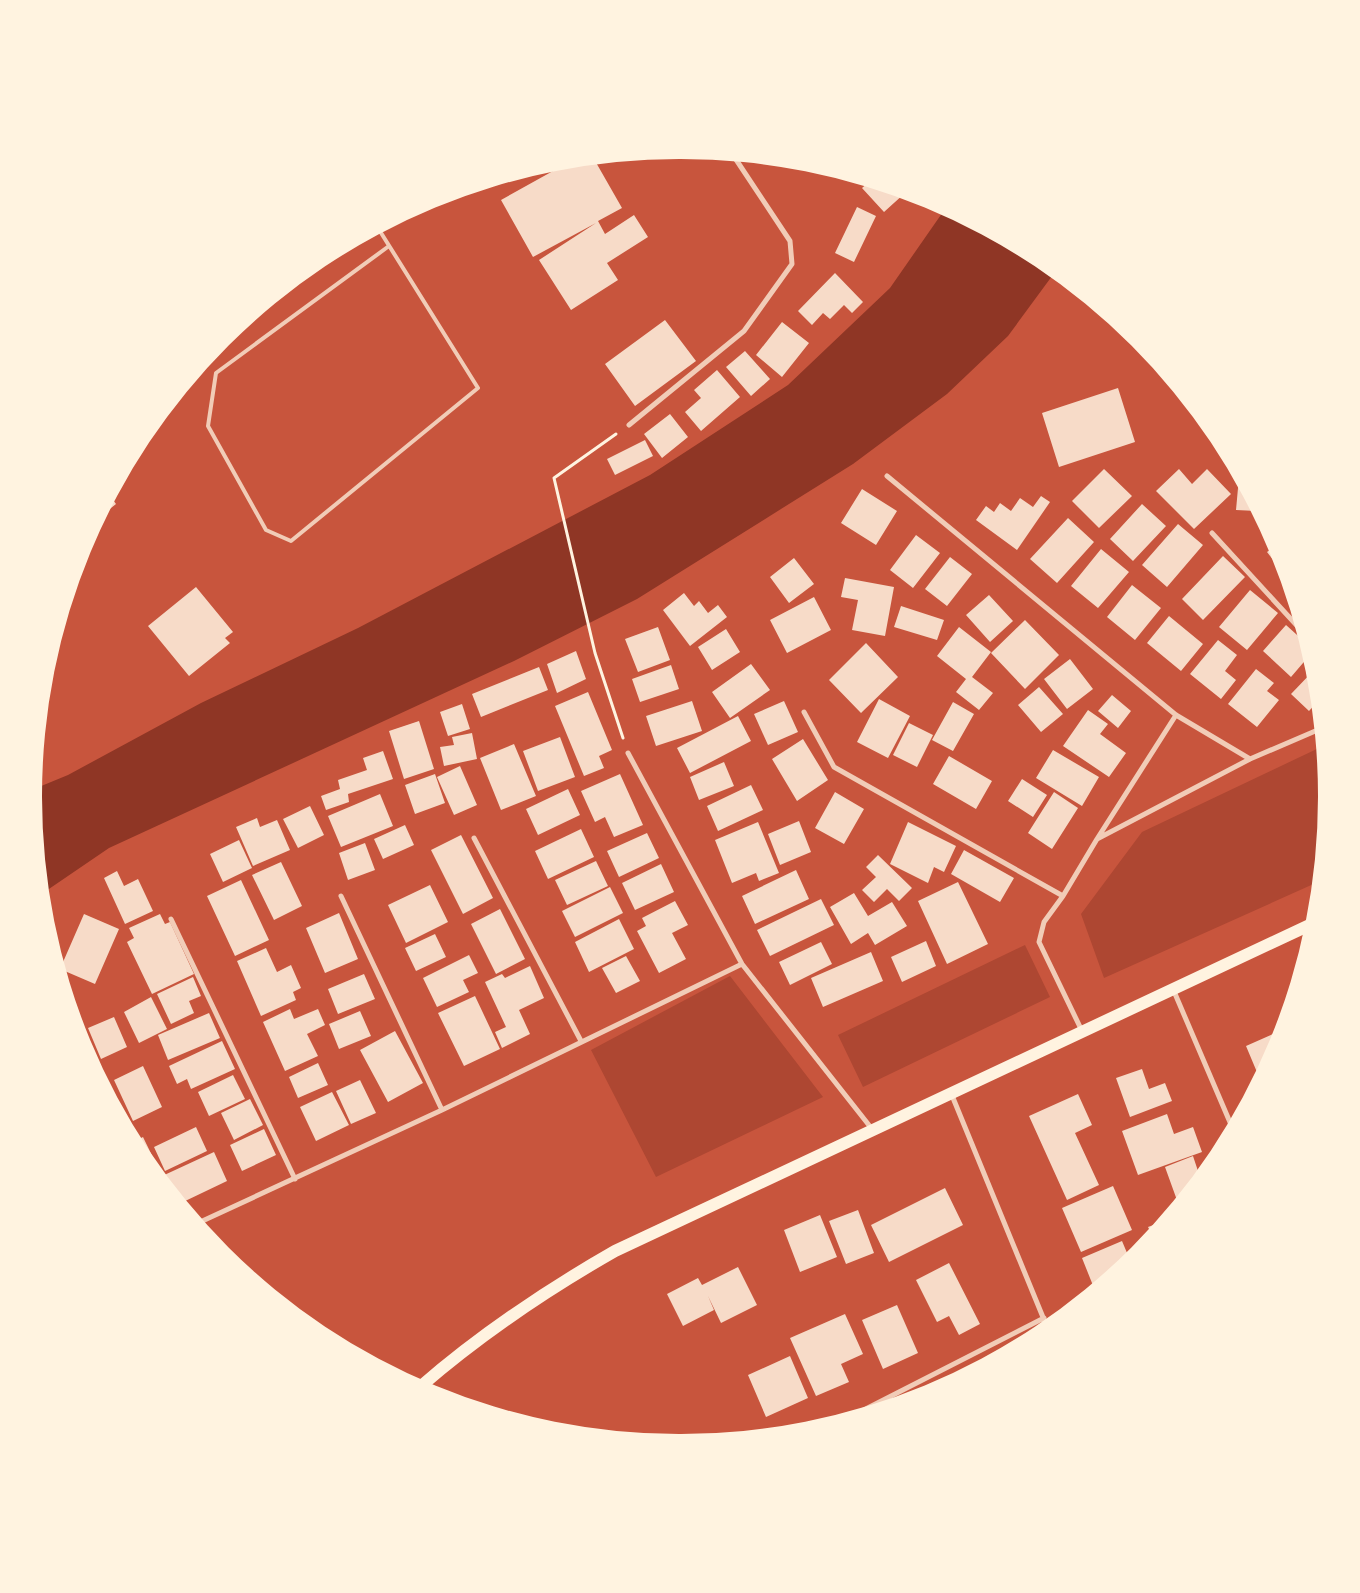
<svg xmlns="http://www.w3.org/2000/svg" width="1360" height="1593" font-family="'Asap Condensed',sans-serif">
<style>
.green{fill:#ae4732}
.water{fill:#8f3625}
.building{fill:#f7dbc8}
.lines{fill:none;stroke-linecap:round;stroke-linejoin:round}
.path{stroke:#fff3e0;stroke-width:3}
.service{stroke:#f1ccb7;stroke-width:4}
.minor{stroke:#f1ccb7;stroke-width:5}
.primary{stroke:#fff3e0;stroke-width:12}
</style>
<rect width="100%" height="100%" fill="#c8553d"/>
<path class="green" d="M 1321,747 L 1326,797 L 1318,882 L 1104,978 L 1081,914 L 1142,832 Z
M 1025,945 L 1050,997 L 863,1087 L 838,1035 Z
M 730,976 L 823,1097 L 656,1177 L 591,1050 Z"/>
<path class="water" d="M 945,209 L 1039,259 L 1055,272 L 1008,336 L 947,394 L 853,464 L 637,599 L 514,661 L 109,848 L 43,893 L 34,789 L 68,775 L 201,703 L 358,628 L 650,475 L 788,385 L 890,288 Z"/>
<path class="building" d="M 594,159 L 622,208 L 598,221 L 605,234 L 634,215 L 648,237 L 607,263 L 618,280 L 571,310 L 539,260 L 596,223 L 533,257 L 501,200 L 571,161 Z
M 869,182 L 904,192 L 905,193 L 884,212 L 862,188 Z
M 857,207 L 876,216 L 854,262 L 835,253 Z
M 835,273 L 863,302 L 852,313 L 844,305 L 830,319 L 823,313 L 812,325 L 798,311 Z
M 665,320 L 696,361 L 635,406 L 605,364 Z
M 782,322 L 809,343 L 782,377 L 756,355 Z
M 745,351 L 770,379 L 751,396 L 726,367 Z
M 717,370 L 740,397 L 701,431 L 685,412 L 701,398 L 694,390 Z
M 1118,388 L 1135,442 L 1059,467 L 1042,413 Z
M 670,414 L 688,437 L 662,458 L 644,434 Z
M 645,440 L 653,456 L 615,475 L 607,459 Z
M 1104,469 L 1132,496 L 1099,528 L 1072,501 Z
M 1179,469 L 1192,484 L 1207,469 L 1231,494 L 1194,529 L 1156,491 Z
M 1239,477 L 1251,501 L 1257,511 L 1236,510 Z
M 862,489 L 897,511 L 876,545 L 841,523 Z
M 1041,496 L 1050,502 L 1017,550 L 976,520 L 986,506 L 994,512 L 1000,503 L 1011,511 L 1020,498 L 1033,507 Z
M 111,497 L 116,504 L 101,516 Z
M 1142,504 L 1166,526 L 1133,561 L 1110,539 Z
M 1068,518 L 1094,542 L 1057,583 L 1030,559 Z
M 1178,524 L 1203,545 L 1167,587 L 1142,565 Z
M 916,535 L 940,553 L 913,588 L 890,570 Z
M 1275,546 L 1277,549 L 1284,574 L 1267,552 Z
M 1101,549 L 1129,572 L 1098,608 L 1071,586 Z
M 1223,556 L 1245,577 L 1203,620 L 1182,599 Z
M 950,557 L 972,574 L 947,606 L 925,589 Z
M 794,558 L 814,584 L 789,603 L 770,577 Z
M 845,578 L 894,587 L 885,636 L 852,630 L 858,600 L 841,597 Z
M 1132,585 L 1161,608 L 1135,640 L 1107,617 Z
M 196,587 L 233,632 L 225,638 L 230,643 L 189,676 L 148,626 Z
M 1250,590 L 1278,613 L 1247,650 L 1219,627 Z
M 684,593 L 694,606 L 699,601 L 708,613 L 718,605 L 727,617 L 690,646 L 663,610 Z
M 989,595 L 1013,621 L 990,642 L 966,615 Z
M 814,597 L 831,630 L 787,653 L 770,620 Z
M 901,606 L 944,620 L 937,640 L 894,627 Z
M 1169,616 L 1203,644 L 1181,671 L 1147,643 Z
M 1025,620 L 1059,655 L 1025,689 L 991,653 Z
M 1286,625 L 1306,643 L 1309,656 L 1291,677 L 1263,651 Z
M 658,627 L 670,660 L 638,672 L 625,639 Z
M 959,627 L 991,652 L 972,677 L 993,693 L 979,710 L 956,692 L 966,679 L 937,656 Z
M 726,629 L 740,652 L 712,670 L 698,647 Z
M 1218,640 L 1237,655 L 1225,671 L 1236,680 L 1221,699 L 1190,674 Z
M 866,643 L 898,677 L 861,713 L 829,680 Z
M 576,651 L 586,679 L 557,693 L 547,664 Z
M 1070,659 L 1093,689 L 1067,709 L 1044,679 Z
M 751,664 L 770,690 L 730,718 L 712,692 Z
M 671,665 L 679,689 L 640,702 L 632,679 Z
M 539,667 L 548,690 L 481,717 L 472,694 Z
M 1256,669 L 1274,683 L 1267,691 L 1279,700 L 1257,727 L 1228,704 Z
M 1314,670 L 1317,702 L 1309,711 L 1291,694 Z
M 1039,687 L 1063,714 L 1041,732 L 1018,705 Z
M 588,692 L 612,750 L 599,756 L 604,768 L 584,776 L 555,706 Z
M 1112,695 L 1131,711 L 1118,728 L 1098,711 Z
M 879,699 L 910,716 L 888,758 L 857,742 Z
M 692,701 L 702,731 L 656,746 L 646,716 Z
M 784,701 L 798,732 L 768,745 L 754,714 Z
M 953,702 L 974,714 L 953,751 L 932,740 Z
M 462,704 L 470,729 L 448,736 L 440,712 Z
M 1088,710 L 1108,724 L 1100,734 L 1126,753 L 1109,777 L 1063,746 Z
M 738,716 L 751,741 L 690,773 L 677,748 Z
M 419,721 L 434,769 L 404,779 L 389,731 Z
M 909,723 L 933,735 L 917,767 L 893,755 Z
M 472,733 L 477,759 L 444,766 L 440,747 L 454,745 L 452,737 Z
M 560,737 L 575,777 L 538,791 L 523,751 Z
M 803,739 L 828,780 L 797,801 L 772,759 Z
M 514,744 L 536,796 L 501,810 L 480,758 Z
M 1053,750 L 1099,777 L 1082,806 L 1036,778 Z
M 383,751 L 393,779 L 348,794 L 349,802 L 326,810 L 321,796 L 340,789 L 338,780 L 367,770 L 363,758 Z
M 949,756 L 992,781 L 976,809 L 933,784 Z
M 724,762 L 734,786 L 699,800 L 690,777 Z
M 460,766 L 477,805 L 454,815 L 437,777 Z
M 435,774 L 445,803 L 415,814 L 405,785 Z
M 620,774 L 643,825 L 614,837 L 605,817 L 595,822 L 581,791 Z
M 1022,779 L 1047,795 L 1033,817 L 1008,801 Z
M 751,785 L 763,810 L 718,831 L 707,806 Z
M 568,789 L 580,815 L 538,835 L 526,809 Z
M 835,792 L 864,809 L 844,844 L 815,828 Z
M 1054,792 L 1078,808 L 1052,849 L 1028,833 Z
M 380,794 L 393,826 L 341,847 L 328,816 Z
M 310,806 L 324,835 L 298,848 L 283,819 Z
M 257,818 L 260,827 L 277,820 L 290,850 L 253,866 L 236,827 Z
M 799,821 L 811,852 L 780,865 L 768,834 Z
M 758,822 L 779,873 L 759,881 L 756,873 L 732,883 L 715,840 Z
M 908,822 L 956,846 L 944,872 L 934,867 L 928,883 L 890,864 Z
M 405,825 L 414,845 L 383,859 L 374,839 Z
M 581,829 L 594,857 L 548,879 L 535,851 Z
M 647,833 L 659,858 L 619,877 L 607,851 Z
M 461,835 L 493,898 L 463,914 L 431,850 Z
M 239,840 L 252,868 L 223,882 L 210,854 Z
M 365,843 L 375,870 L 348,880 L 339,853 Z
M 964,850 L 1014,878 L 1000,902 L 951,874 Z
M 878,855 L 912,888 L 899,901 L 887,889 L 874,902 L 862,890 L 876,877 L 866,867 Z
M 596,861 L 608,886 L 567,905 L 555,880 Z
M 281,862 L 302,906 L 274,920 L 252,875 Z
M 661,864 L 674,892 L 635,910 L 622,883 Z
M 796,870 L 809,899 L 755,924 L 742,896 Z
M 117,871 L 124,886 L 138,879 L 153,911 L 125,924 L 104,878 Z
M 241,880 L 269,940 L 235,956 L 207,896 Z
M 958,882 L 988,944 L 947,964 L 918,901 Z
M 430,885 L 448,922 L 406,943 L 388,905 Z
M 610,887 L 623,913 L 575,937 L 562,911 Z
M 854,893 L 868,916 L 892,902 L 907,926 L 875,945 L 868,933 L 851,944 L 830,907 Z
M 821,899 L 834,925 L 770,956 L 757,930 Z
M 675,901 L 688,925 L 672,933 L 686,959 L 659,973 L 637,931 L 646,926 L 642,918 Z
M 500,909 L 525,959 L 496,974 L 471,924 Z
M 339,913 L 358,959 L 325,973 L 306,928 Z
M 84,914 L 119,929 L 95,984 L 60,969 Z
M 160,914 L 165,924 L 170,922 L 194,974 L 152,994 L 127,942 L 134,938 L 129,928 Z
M 619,919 L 634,949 L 589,972 L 575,942 Z
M 435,934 L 446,957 L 416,971 L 405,948 Z
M 926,941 L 936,966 L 902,982 L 891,957 Z
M 821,942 L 832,964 L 790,985 L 779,962 Z
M 266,948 L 277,972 L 291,965 L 301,988 L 293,992 L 296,1000 L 261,1016 L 237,961 Z
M 871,952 L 883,981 L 823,1007 L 811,978 Z
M 469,955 L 478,973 L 463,980 L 469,992 L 437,1007 L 423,978 Z
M 626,956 L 640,981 L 616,993 L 602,968 Z
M 530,966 L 544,998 L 519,1010 L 530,1034 L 502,1048 L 495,1032 L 506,1027 L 485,982 L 502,974 L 505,978 Z
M 364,974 L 375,999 L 338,1014 L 328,989 Z
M 193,977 L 201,996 L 189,1001 L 194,1013 L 171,1024 L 157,994 Z
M 475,996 L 500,1049 L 464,1066 L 438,1013 Z
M 151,997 L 167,1029 L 139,1043 L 124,1012 Z
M 290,1009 L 294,1019 L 318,1009 L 325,1025 L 307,1034 L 318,1056 L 285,1071 L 263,1022 Z
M 360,1011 L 371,1036 L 339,1049 L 329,1024 Z
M 209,1013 L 220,1038 L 168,1060 L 158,1035 Z
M 114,1017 L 127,1047 L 101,1059 L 88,1028 Z
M 395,1031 L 423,1083 L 388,1102 L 360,1050 Z
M 1273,1034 L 1277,1044 L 1259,1077 L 1246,1046 Z
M 222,1041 L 235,1069 L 191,1089 L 187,1079 L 177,1084 L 169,1066 Z
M 318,1063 L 328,1085 L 298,1098 L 289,1077 Z
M 143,1066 L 162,1107 L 133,1121 L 114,1080 Z
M 1142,1069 L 1149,1089 L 1165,1083 L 1172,1101 L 1130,1117 L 1116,1078 Z
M 233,1075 L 245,1099 L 209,1116 L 198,1092 Z
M 360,1080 L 376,1113 L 351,1124 L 336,1091 Z
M 332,1092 L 349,1125 L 316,1141 L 300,1107 Z
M 1078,1094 L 1092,1125 L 1075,1133 L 1099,1185 L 1067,1200 L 1029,1116 Z
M 250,1099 L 263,1125 L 234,1140 L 221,1113 Z
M 1167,1114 L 1174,1134 L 1193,1127 L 1202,1152 L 1138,1175 L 1122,1131 Z
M 196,1127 L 207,1151 L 165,1171 L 154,1147 Z
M 264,1129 L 276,1155 L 242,1171 L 230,1145 Z
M 143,1137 L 161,1174 L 159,1175 L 143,1155 L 135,1141 Z
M 214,1152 L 227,1181 L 181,1203 L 160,1177 Z
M 1193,1156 L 1200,1177 L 1178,1203 L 1165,1167 Z
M 1113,1186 L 1132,1230 L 1081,1252 L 1062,1208 Z
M 945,1188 L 963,1225 L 889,1262 L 871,1225 Z
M 858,1210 L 874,1253 L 846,1264 L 829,1221 Z
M 820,1215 L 837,1257 L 800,1272 L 784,1230 Z
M 1164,1221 L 1152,1235 L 1148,1227 Z
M 1122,1241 L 1130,1260 L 1094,1288 L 1082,1258 Z
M 949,1263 L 980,1324 L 959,1335 L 949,1316 L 937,1322 L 916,1280 Z
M 738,1267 L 757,1305 L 721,1323 L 708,1296 L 714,1310 L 683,1326 L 667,1294 L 698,1278 L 702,1285 Z
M 897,1305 L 918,1353 L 883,1369 L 862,1320 Z
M 845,1314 L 863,1354 L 841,1364 L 849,1382 L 816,1396 L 790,1338 Z
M 790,1356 L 808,1398 L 766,1417 L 748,1375 Z"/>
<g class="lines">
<path class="path" d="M 616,434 L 554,478 L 595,653 L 623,738"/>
<path class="service" d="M 378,228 L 478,388 L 291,541 L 266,530 L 208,426 L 216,373 L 389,246"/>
<path class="minor" d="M 629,425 L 744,331 L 792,264 L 790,241 L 733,155
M 887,476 L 1176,715 L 1250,759
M 1212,533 L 1301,630
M 804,712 L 834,767 L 1063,896
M 628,753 L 742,964 L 872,1129
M 474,838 L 581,1041
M 1097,839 L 1176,715
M 341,896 L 442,1110
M 171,919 L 295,1179
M 1173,989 L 1232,1127
M 1082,1031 L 1039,942 L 1044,922 L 1063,896 L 1097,839 L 1250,759 L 1320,729
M 951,1093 L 1047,1327
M 198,1223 L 442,1110 L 742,964
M 850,1417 L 1044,1318"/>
<path class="primary" d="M 420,1387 C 481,1334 545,1291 615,1251 L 1314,923"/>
</g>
<path d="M0 0H1360V1593H0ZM679 159H681A637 637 0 0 1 1318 796V797A637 637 0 0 1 681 1434H679A637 637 0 0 1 42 797V796A637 637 0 0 1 679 159Z" fill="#fff3e0" fill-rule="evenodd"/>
</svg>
